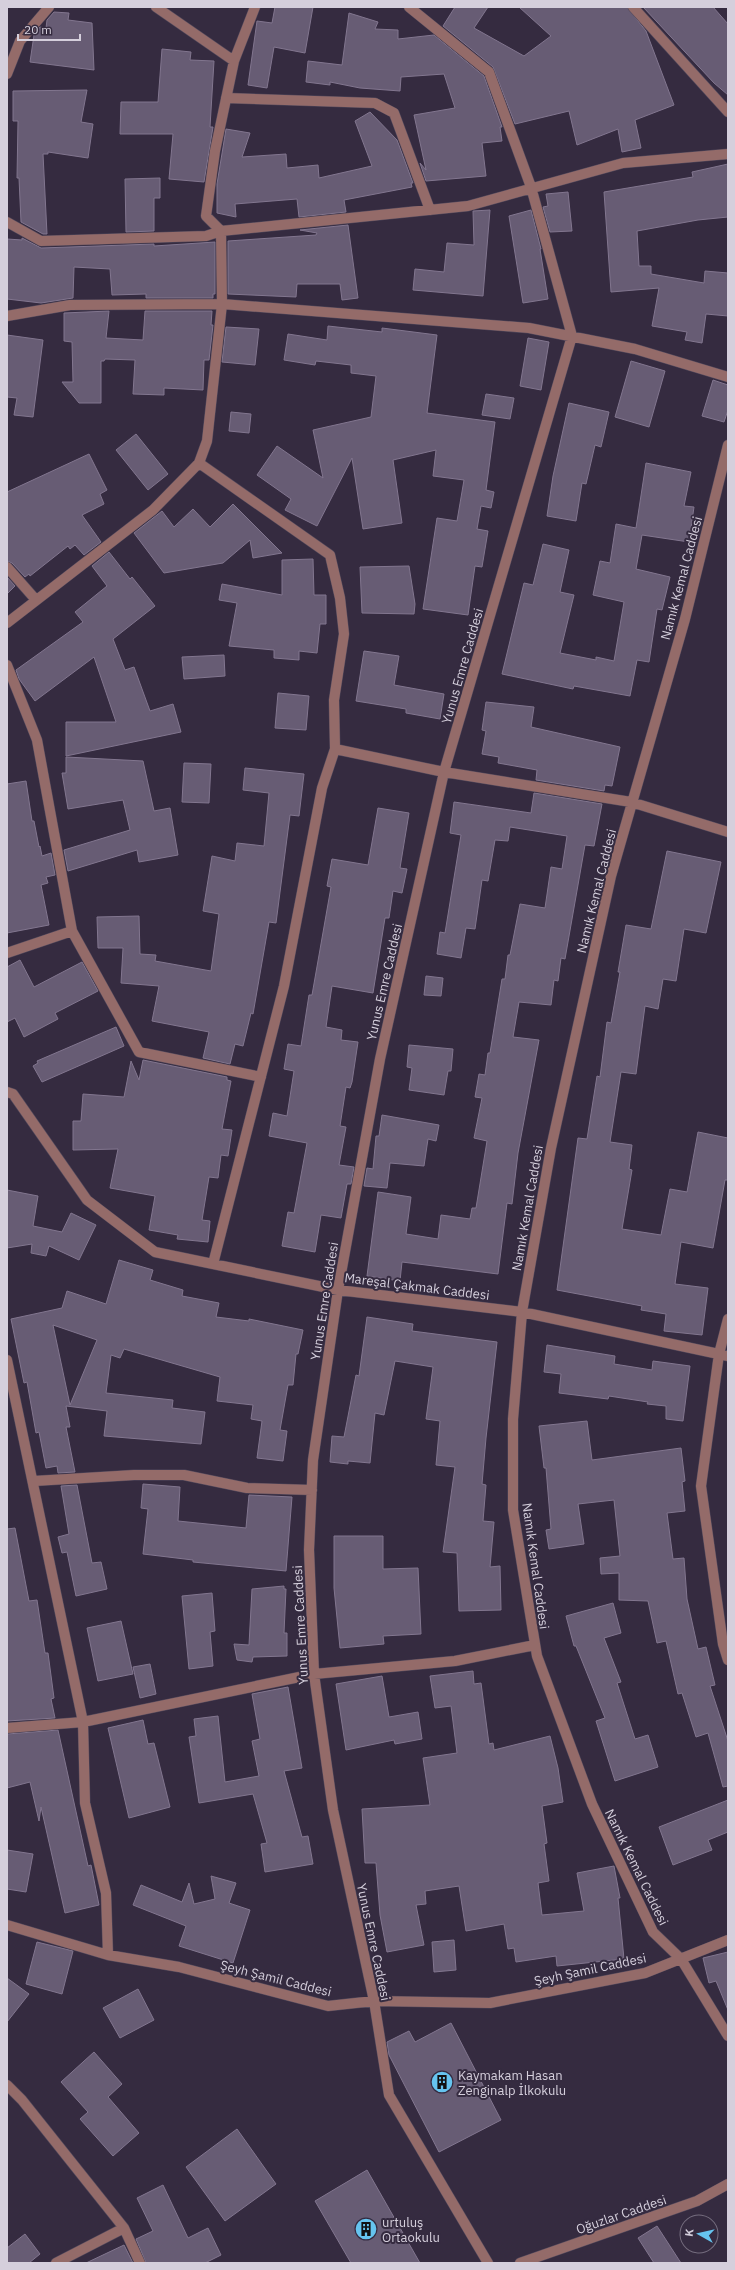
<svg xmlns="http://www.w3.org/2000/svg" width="735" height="2270" font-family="'IBM Plex Sans',sans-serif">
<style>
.building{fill:#675c74;stroke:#82768f;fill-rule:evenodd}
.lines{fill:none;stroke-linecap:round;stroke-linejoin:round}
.minor-casing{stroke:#52495c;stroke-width:11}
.minor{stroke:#946b69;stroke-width:10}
.labels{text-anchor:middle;stroke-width:4;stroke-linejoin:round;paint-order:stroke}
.street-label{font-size:13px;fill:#d5cfdc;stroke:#352b40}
.poi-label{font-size:13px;fill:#d5cfdc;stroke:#352b40;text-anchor:start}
</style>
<rect width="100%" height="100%" fill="#352b40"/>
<path class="building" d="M 275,7 L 313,7 L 305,53 L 274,47 L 267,88 L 248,85 L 257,21 L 272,23 Z
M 455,7 L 488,7 L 474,28 L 524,56 L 551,36 L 519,7 L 627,7 L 646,31 L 674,105 L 635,120 L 641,148 L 622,152 L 618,129 L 577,145 L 569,111 L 515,124 L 493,67 L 443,26 Z
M 643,7 L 713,7 L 728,24 L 728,95 L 714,83 Z
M 54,12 L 69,13 L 68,20 L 92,23 L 94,70 L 30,62 L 34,35 L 40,27 L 46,28 L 47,20 Z
M 349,13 L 378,22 L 375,29 L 398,30 L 398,39 L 434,35 L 484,76 L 502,127 L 500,127 L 502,141 L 482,143 L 486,176 L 426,181 L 420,163 L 426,170 L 414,115 L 455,108 L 444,74 L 401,77 L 400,91 L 360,88 L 330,82 L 330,85 L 306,82 L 308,61 L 342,65 Z
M 162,49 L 191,52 L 190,60 L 214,61 L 210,127 L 213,127 L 204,182 L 169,179 L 173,134 L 120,134 L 121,102 L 158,102 Z
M 87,90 L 81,122 L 93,124 L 88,158 L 48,152 L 48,154 L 43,154 L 47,234 L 43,234 L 21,222 L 19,178 L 17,178 L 18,121 L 13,121 L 13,91 Z
M 370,112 L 397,140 L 413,183 L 411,183 L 412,187 L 344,200 L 346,212 L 299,217 L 297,199 L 235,204 L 236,217 L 217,213 L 217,184 L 226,129 L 250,133 L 242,157 L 286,154 L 287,168 L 318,165 L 319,178 L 372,166 L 355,121 Z
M 728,164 L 728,217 L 698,220 L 637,231 L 639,266 L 651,266 L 651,274 L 704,283 L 705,271 L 728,273 L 728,316 L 706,314 L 702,343 L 685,340 L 687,332 L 652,326 L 659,288 L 611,292 L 604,192 L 693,177 L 692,172 Z
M 160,178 L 160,198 L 154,198 L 154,231 L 126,232 L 125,179 Z
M 568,192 L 572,231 L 550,232 L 543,207 L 548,206 L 546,194 Z
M 490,210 L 483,296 L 413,290 L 415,269 L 444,272 L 447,243 L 474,245 L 473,211 Z
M 531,210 L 541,249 L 540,249 L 548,299 L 523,303 L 509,216 Z
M 348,225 L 358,298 L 342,300 L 340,284 L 297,284 L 296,297 L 228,294 L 228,241 L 316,235 L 317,233 L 300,230 Z
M 22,238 L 41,248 L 154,244 L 154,246 L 215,242 L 215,294 L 213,294 L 213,298 L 146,298 L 146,294 L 112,295 L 110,269 L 74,267 L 73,298 L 41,303 L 7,299 L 7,239 L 22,240 Z
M 109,311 L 106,338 L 143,340 L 145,311 L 212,311 L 211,325 L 213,325 L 209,360 L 204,360 L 203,390 L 164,388 L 164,395 L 133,394 L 135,360 L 105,359 L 104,361 L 101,361 L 101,403 L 79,403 L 62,382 L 73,382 L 72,342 L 64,341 L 64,313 Z
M 328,326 L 382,332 L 382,328 L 437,335 L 427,413 L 495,422 L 486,490 L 494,492 L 491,508 L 481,506 L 477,529 L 488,531 L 482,567 L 475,566 L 468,615 L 423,609 L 437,518 L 457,521 L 464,480 L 433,476 L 436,450 L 393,460 L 402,523 L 363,529 L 352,458 L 317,526 L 285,510 L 291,499 L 257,475 L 277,446 L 323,478 L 313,430 L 371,417 L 376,376 L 351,373 L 351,365 L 316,361 L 315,365 L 284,360 L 288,334 L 327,340 Z
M 226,327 L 259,329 L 255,365 L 222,362 Z
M 7,335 L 43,340 L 33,417 L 14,415 L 17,398 L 7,397 Z
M 528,338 L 549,342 L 541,390 L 520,386 Z
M 631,361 L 665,371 L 649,427 L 615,417 Z
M 713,380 L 728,385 L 728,410 L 724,422 L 702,416 Z
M 486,394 L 514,398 L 510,419 L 482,415 Z
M 569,403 L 609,412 L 601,447 L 595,445 L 586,484 L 582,483 L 576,521 L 547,516 L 553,476 Z
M 231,412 L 251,414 L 249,433 L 229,431 Z
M 136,434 L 168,474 L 148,490 L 116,450 Z
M 89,454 L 107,490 L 100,494 L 104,504 L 82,515 L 101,542 L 84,555 L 75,545 L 70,549 L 68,546 L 30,576 L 29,574 L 25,577 L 12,563 L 7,561 L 7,492 Z
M 646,463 L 691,472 L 684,506 L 694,507 L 689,542 L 642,535 L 636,569 L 670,577 L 662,610 L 657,609 L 649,662 L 637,660 L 630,696 L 574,686 L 573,689 L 502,674 L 524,583 L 533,585 L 543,544 L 569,550 L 560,592 L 574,595 L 560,653 L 596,660 L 596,657 L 614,661 L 624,602 L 593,595 L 600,561 L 610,563 L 616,524 L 636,528 Z
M 233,504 L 282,553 L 253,558 L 250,540 L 223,563 L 164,573 L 134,533 L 162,511 L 174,527 L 193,509 L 210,527 Z
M 109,552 L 130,579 L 132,577 L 155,606 L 113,639 L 125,670 L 134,667 L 150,711 L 173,704 L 181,732 L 66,756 L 66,722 L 116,722 L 94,657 L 35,701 L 19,679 L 16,670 L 83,622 L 75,612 L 107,586 L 92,566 Z
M 313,559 L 314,595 L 326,595 L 326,624 L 320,624 L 317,653 L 299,651 L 299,660 L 274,658 L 274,650 L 229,646 L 237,603 L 219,600 L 222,584 L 282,595 L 282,560 Z
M 409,566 L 415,604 L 414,614 L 362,613 L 360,567 Z
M 7,577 L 15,586 L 7,594 Z
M 364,651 L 399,656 L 394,685 L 444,694 L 440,719 L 406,713 L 406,709 L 356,701 Z
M 224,655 L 225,676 L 184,679 L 182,657 Z
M 278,693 L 309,696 L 306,730 L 275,728 Z
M 486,702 L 534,707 L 531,727 L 620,747 L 612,786 L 605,785 L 604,791 L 536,780 L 537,770 L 498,763 L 499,757 L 482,754 L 486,731 L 482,730 Z
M 66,757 L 143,761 L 154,811 L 170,808 L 178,855 L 139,862 L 137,850 L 68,871 L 64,850 L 130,830 L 123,800 L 68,809 L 62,773 L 66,773 Z
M 184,763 L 211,764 L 209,803 L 182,802 Z
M 245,768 L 304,774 L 299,816 L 290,815 L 276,923 L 269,922 L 253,1014 L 251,1013 L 243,1046 L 235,1044 L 230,1064 L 203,1058 L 209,1032 L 152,1021 L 159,986 L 121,983 L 123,948 L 98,948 L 97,917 L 139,916 L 140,954 L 156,955 L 155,961 L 211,971 L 219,914 L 203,911 L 212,856 L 235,861 L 237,843 L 264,846 L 269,793 L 243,790 Z
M 26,781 L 32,821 L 34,821 L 39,847 L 40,846 L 42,856 L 51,853 L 55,875 L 46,877 L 48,883 L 41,885 L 49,925 L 7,933 L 7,784 Z
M 534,793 L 602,804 L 594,846 L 585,845 L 565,959 L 561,958 L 558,981 L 554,980 L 551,1005 L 519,1002 L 513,1037 L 539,1040 L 518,1153 L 512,1204 L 507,1203 L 498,1274 L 402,1262 L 400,1281 L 367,1276 L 378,1192 L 411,1197 L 406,1234 L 438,1239 L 441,1215 L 470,1219 L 472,1208 L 476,1208 L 487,1141 L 474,1138 L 482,1098 L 475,1097 L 479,1074 L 485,1075 L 488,1053 L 490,1053 L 502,979 L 505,979 L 508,955 L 510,955 L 520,904 L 545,908 L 551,867 L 562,869 L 567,836 L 510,827 L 508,841 L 495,840 L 488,881 L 482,880 L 475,929 L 466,928 L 461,958 L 437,954 L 440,932 L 445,933 L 461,835 L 450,833 L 454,802 L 531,813 Z
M 378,808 L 409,813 L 400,868 L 407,869 L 402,893 L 393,891 L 389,918 L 385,918 L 373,993 L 332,986 L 326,1027 L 342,1030 L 341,1040 L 358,1042 L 352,1082 L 350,1088 L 346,1087 L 340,1126 L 346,1127 L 339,1165 L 354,1167 L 351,1184 L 347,1184 L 341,1218 L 321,1215 L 315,1252 L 282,1246 L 288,1212 L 294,1213 L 307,1143 L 269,1136 L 273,1113 L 287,1116 L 294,1071 L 284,1069 L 288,1044 L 301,1046 L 309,995 L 312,995 L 331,887 L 327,886 L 332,859 L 368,865 Z
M 667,851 L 721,862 L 706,933 L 684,929 L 676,981 L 663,979 L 658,1009 L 645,1006 L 636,1074 L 621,1072 L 610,1142 L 632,1145 L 629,1169 L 632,1170 L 622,1229 L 661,1235 L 670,1189 L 687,1192 L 698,1132 L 728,1138 L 728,1180 L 725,1180 L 713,1248 L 681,1242 L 675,1284 L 708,1288 L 702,1335 L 664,1331 L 666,1314 L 641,1310 L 642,1306 L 557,1290 L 578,1138 L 587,1139 L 597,1076 L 600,1077 L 607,1022 L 611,1023 L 620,972 L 618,972 L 626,925 L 651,929 Z
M 20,960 L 34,987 L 82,962 L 98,991 L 55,1013 L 58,1019 L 24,1037 L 15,1018 L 7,1022 L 7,967 Z
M 426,976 L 443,978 L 441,996 L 424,995 Z
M 116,1027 L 124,1046 L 42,1082 L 33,1066 L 38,1063 L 37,1061 Z
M 409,1045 L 453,1049 L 451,1071 L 448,1071 L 444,1095 L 409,1090 L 412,1068 L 407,1067 Z
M 143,1060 L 227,1077 L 227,1080 L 231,1081 L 222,1129 L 232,1130 L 228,1156 L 221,1155 L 218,1178 L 209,1177 L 202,1220 L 210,1221 L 208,1242 L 177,1239 L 178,1235 L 149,1230 L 155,1196 L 110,1188 L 118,1149 L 73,1150 L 73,1121 L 81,1121 L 83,1094 L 124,1097 L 131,1061 L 139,1080 Z
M 382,1115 L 439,1125 L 436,1141 L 428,1139 L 424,1166 L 390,1163 L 387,1188 L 364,1186 L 367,1168 L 373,1169 L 376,1136 L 379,1136 Z
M 7,1190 L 38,1196 L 33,1226 L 62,1232 L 71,1213 L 96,1225 L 79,1260 L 49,1246 L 46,1256 L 31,1253 L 32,1244 L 7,1248 Z
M 119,1260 L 153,1270 L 150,1280 L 183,1290 L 182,1296 L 219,1303 L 216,1317 L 249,1321 L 249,1319 L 303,1330 L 298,1354 L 296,1354 L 293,1385 L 288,1385 L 280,1430 L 287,1431 L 283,1461 L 257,1458 L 262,1421 L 251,1419 L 253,1405 L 217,1401 L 220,1377 L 124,1349 L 120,1358 L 111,1355 L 106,1393 L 173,1400 L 172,1408 L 205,1412 L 201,1444 L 104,1436 L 107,1411 L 66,1406 L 70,1427 L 66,1427 L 75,1472 L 58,1473 L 57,1466 L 46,1468 L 39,1432 L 36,1433 L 27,1382 L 24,1383 L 11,1319 L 62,1308 L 67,1291 L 106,1304 ZM 53,1325 L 97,1340 L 70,1405 Z
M 367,1317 L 413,1324 L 412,1331 L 497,1342 L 486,1438 L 482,1484 L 486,1485 L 483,1521 L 494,1522 L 490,1567 L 500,1566 L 501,1610 L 459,1611 L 457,1553 L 443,1552 L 455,1467 L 436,1465 L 440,1421 L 426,1419 L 433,1367 L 395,1361 L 384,1415 L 375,1413 L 370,1463 L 348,1461 L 348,1464 L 330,1462 L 332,1436 L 344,1437 L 356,1375 L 359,1376 Z
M 547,1345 L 615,1356 L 614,1364 L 652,1370 L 653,1361 L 690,1366 L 683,1421 L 666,1419 L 666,1406 L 647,1404 L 648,1402 L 609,1396 L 608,1399 L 559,1393 L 561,1374 L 544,1372 Z
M 587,1421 L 592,1460 L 681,1448 L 685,1481 L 682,1482 L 685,1511 L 667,1513 L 673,1559 L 684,1558 L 687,1599 L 698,1649 L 706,1647 L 715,1685 L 710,1686 L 728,1741 L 728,1786 L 723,1787 L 708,1733 L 696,1737 L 682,1693 L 678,1694 L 666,1641 L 657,1643 L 648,1601 L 619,1600 L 619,1573 L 601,1574 L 600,1558 L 620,1556 L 614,1500 L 578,1504 L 584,1544 L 549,1549 L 546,1530 L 551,1529 L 546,1468 L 544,1468 L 539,1426 Z
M 143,1484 L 180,1487 L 178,1521 L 246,1528 L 249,1495 L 292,1497 L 286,1571 L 193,1562 L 193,1560 L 143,1554 L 148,1509 L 141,1508 Z
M 77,1485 L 92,1563 L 101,1562 L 107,1589 L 76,1596 L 67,1552 L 62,1553 L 58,1537 L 69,1534 L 61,1486 Z
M 15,1528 L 29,1601 L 37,1600 L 45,1653 L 48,1653 L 54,1698 L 51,1699 L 55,1718 L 7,1721 L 7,1529 Z
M 334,1536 L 383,1536 L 383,1569 L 418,1568 L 421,1634 L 383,1636 L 384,1644 L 340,1648 L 334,1588 Z
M 284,1586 L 284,1589 L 286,1589 L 284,1633 L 287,1633 L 287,1656 L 253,1657 L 252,1662 L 237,1660 L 234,1644 L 249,1645 L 252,1589 Z
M 212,1593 L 215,1631 L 210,1632 L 213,1666 L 189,1669 L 182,1596 Z
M 613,1603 L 621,1633 L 604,1638 L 621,1682 L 617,1683 L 635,1739 L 648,1735 L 658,1767 L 615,1781 L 596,1721 L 605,1718 L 576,1646 L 574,1646 L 566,1616 Z
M 121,1621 L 133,1674 L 98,1681 L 87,1628 Z
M 150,1664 L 156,1694 L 140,1698 L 133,1667 Z
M 473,1671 L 474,1684 L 481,1683 L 489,1744 L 493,1743 L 494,1750 L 550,1736 L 558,1768 L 563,1802 L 542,1806 L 547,1843 L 544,1844 L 549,1881 L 538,1883 L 542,1915 L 584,1911 L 577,1873 L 614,1866 L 620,1898 L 618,1898 L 624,1959 L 557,1966 L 556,1956 L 516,1962 L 514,1948 L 508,1949 L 504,1924 L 466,1931 L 459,1886 L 425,1891 L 426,1904 L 416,1905 L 424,1945 L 387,1952 L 380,1915 L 376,1863 L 365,1863 L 362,1809 L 430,1805 L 423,1758 L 457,1753 L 451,1706 L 435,1708 L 430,1676 Z
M 382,1676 L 389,1717 L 418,1712 L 422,1739 L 395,1744 L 394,1740 L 346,1750 L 336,1684 Z
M 288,1687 L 302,1768 L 284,1771 L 302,1837 L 308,1836 L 313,1864 L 265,1872 L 261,1844 L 267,1843 L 253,1794 L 199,1803 L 189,1737 L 196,1736 L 194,1719 L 218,1716 L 225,1782 L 259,1776 L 252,1741 L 260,1739 L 252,1694 Z
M 143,1720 L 148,1744 L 154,1743 L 170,1807 L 129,1818 L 108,1728 Z
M 58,1730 L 88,1866 L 91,1865 L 99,1905 L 65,1913 L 41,1807 L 39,1821 L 30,1782 L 7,1788 L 7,1734 Z
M 728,1800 L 728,1832 L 708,1840 L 712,1850 L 673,1865 L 659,1827 Z
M 7,1850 L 33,1854 L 26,1892 L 7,1889 Z
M 211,1876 L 236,1883 L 229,1903 L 250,1910 L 233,1963 L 179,1946 L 186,1926 L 133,1905 L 141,1885 L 182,1902 L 189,1883 L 194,1904 L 215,1899 Z
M 454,1940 L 456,1970 L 434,1972 L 432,1942 Z
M 37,1942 L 73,1951 L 62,1994 L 26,1984 Z
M 728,1952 L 728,2010 L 716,1981 L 709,1983 L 703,1958 Z
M 7,1978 L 29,1994 L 7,2022 Z
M 138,1989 L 154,2020 L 120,2038 L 103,2008 Z
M 451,2023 L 501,2120 L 439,2152 L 389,2055 L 387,2042 L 409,2031 L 415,2042 Z
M 94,2052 L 122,2084 L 108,2097 L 139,2133 L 113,2156 L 80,2119 L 88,2112 L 61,2082 Z
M 237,2129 L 276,2184 L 225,2221 L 186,2167 Z
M 367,2170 L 420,2263 L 351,2263 L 315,2201 Z
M 163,2185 L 188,2238 L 208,2228 L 221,2255 L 205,2263 L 146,2263 L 136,2239 L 153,2231 L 137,2198 Z
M 657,2226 L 681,2263 L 654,2263 L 638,2238 Z
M 25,2234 L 40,2254 L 29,2263 L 7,2263 L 7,2248 Z
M 124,2245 L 133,2263 L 86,2263 Z"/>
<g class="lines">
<g class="minor-casing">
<path id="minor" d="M 409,7 L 489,72 L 531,187 L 572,336 L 444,772 L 380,1059 L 338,1290 L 313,1460 L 309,1550 L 314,1674 L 333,1810 L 374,2001 L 389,2095 L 488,2263
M 633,7 L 728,112
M 234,61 L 255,7
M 7,74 L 20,41 L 49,7
M 226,98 L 375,103 L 394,113 L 430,210
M 7,222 L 41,241 L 206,236 L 221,231 L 468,206 L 623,163 L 728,154
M 7,316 L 70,305 L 222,304 L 529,328 L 635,349 L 728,377
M 728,445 L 685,619 L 611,876 L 551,1148 L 522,1312 L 513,1419 L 513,1510 L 537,1656 L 592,1804 L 653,1932 L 681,1959 L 728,2036
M 199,463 L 330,555 L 340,598 L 344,634 L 334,700 L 335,749 L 322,788 L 284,986 L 213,1264
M 7,567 L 36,600
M 7,623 L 153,510 L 199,463 L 207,441 L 222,304 L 221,231 L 206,216 L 215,151 L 234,61 L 156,7
M 7,665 L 37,740 L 72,931 L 139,1052 L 261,1077
M 335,749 L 444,772 L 631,802 L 728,832
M 7,953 L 72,931
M 7,1092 L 13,1094 L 87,1200 L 155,1252 L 338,1290 L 522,1312 L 728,1356
M 728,1319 L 719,1354 L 701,1486 L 723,1644 L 728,1660
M 7,1360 L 83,1722 L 85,1803 L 106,1893 L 108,1955
M 34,1481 L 134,1475 L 184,1475 L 247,1488 L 312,1490
M 7,1728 L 83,1722 L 314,1674 L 455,1661 L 535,1645
M 7,1925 L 108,1955 L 179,1967 L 328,2006 L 374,2001 L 490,2003 L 645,1973 L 728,1940
M 7,2085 L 22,2100 L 124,2228 L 140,2263
M 56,2263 L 124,2228
M 520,2263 L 697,2201 L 728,2184"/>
</g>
<use href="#minor" class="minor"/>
</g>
<defs>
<g id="building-disc" transform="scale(1.15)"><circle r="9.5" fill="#66c4ef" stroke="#352b40"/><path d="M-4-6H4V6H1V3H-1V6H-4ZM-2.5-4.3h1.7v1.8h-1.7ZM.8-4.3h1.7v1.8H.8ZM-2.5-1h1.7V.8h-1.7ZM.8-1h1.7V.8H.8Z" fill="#111"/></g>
</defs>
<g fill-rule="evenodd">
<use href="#building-disc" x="442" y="2082"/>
<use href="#building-disc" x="366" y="2229"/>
</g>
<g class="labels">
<g class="street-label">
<text transform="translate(681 578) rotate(-75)" y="5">Namık Kemal Caddesi</text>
<text transform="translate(462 666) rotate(-74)" y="5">Yunus Emre Caddesi</text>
<text transform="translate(596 891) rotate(-76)" y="5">Namık Kemal Caddesi</text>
<text transform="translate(384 982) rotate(-77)" y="5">Yunus Emre Caddesi</text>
<text transform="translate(527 1208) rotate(-80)" y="5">Namık Kemal Caddesi</text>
<text transform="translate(417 1286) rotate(7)" y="5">Mareşal Çakmak Caddesi</text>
<text transform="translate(324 1301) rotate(-81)" y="5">Yunus Emre Caddesi</text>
<text transform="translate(536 1566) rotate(82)" y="5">Namık Kemal Caddesi</text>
<text transform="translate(300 1625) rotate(-93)" y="5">Yunus Emre Caddesi</text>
<text transform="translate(637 1867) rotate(64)" y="5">Namık Kemal Caddesi</text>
<text transform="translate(374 1942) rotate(78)" y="5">Yunus Emre Caddesi</text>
<text transform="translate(590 1969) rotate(-12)" y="5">Şeyh Şamil Caddesi</text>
<text transform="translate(276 1978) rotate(14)" y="5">Şeyh Şamil Caddesi</text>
<text transform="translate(621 2214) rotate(-19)" y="5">Oğuzlar Caddesi</text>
</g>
<g class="poi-label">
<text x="458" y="2080">Kaymakam Hasan<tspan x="458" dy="15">Zenginalp İlkokulu</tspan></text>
<text x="382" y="2227">urtuluş<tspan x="382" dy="15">Ortaokulu</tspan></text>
</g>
</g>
<rect width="735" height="2270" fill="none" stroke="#d5cfdc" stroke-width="16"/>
<g transform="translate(699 2234) rotate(278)"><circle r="19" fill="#352b40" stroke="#756d7e"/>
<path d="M0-3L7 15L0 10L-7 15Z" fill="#66c4ef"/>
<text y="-6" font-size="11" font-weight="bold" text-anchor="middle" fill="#d5cfdc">K</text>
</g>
<path d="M18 34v6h62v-6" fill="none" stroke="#d5cfdc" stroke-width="2"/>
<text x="24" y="34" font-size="12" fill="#d5cfdc" stroke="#352b40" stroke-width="3" paint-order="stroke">20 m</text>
</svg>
